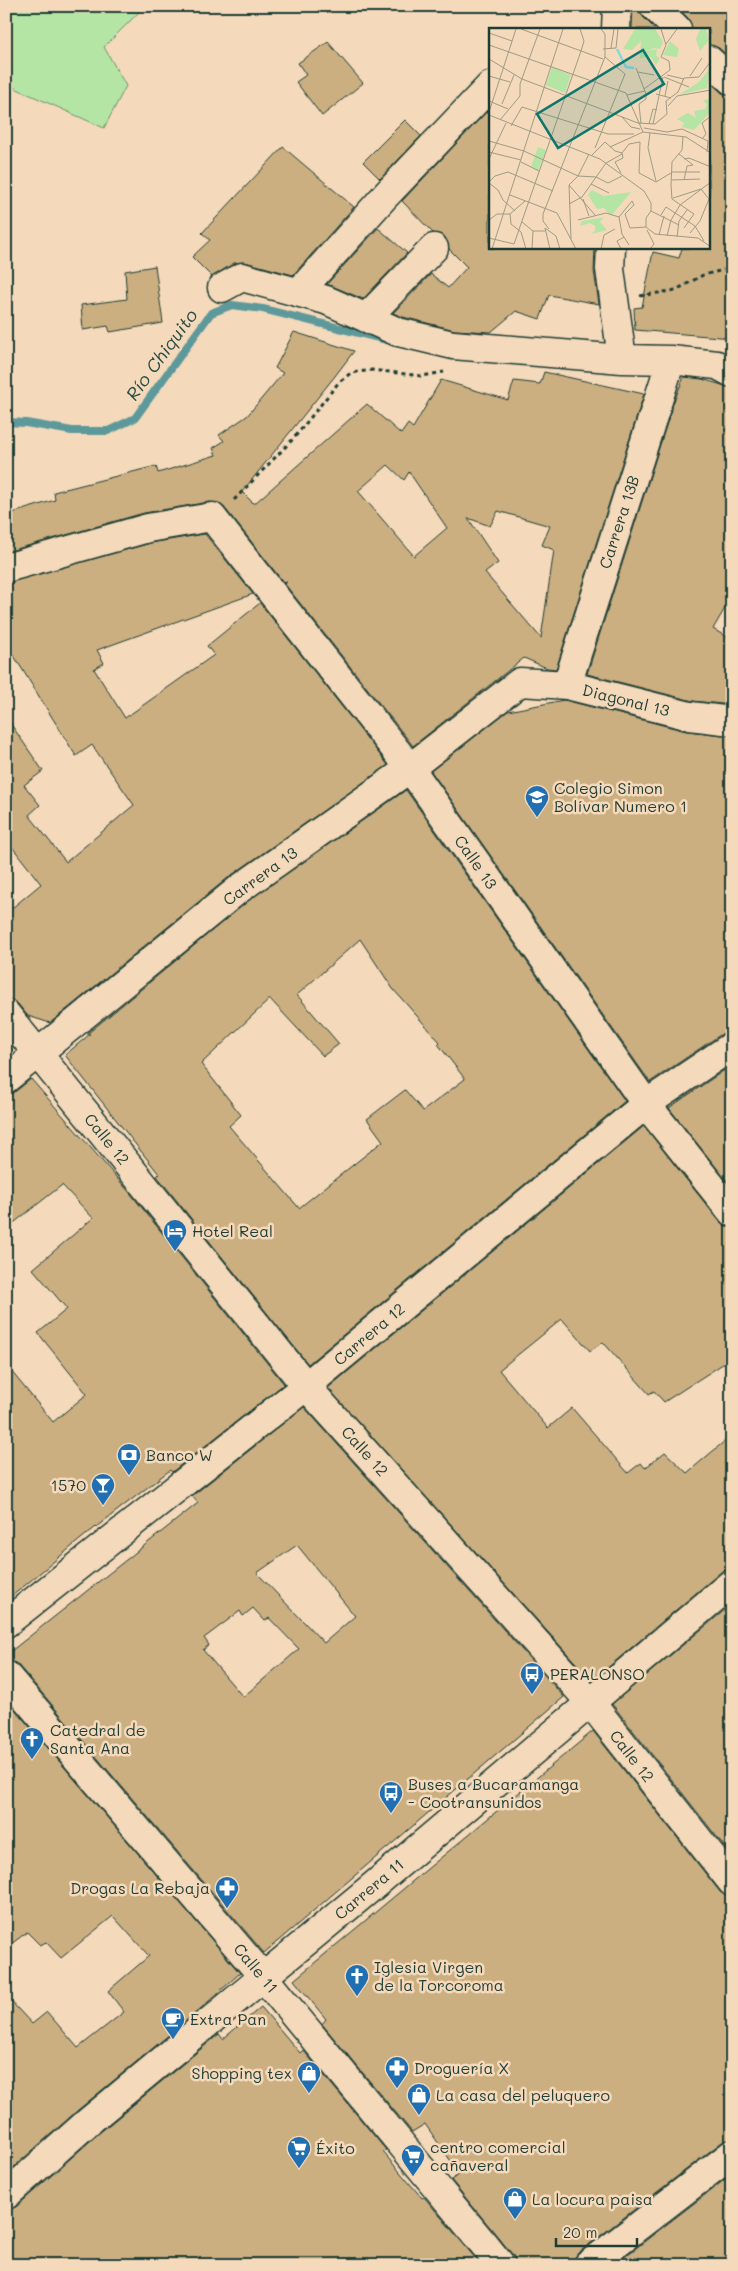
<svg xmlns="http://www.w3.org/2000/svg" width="738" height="2271" font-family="Mali,sans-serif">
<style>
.green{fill:#b5e5a5;stroke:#6a916c}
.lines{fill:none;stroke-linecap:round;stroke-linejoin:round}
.stream{stroke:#5d999b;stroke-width:8}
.building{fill:#cbaf81;stroke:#1f3d34;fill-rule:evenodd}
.minor-casing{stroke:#1f3d34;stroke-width:31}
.tertiary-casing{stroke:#1f3d34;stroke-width:31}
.path{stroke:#1f3d34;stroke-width:3;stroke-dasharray:4 4;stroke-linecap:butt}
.minor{stroke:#f4d9bb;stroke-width:28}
.tertiary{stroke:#f4d9bb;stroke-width:28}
.labels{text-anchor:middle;stroke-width:5;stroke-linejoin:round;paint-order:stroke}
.street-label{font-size:16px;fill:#1f3d34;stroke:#f4d9bb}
.poi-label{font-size:16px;fill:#1f3d34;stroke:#f4d9bb;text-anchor:start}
.water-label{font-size:18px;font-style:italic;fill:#294c45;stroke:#f4d9bb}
.inset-river{fill:none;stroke:#86d7e0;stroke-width:2.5}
.inset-road{fill:none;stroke:#9f9b85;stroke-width:1}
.view{fill:#0f766e;fill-opacity:0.15;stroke:#0f766e;stroke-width:2.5}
.inset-edge{fill:none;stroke:#1f3d34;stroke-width:2.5}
</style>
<rect width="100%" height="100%" fill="#f4d9bb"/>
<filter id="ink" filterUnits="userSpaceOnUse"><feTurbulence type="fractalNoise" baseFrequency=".02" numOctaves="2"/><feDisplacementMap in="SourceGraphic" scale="10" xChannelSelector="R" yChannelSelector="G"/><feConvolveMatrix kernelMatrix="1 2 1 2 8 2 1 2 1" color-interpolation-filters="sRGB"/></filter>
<g filter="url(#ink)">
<path class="green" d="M 6,6 L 145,6 L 104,47 L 126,86 L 104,128 L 6,84 Z"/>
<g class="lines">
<path class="stream" d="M 6,422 L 26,423 L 72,431 L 108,431 L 135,418 L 211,313 L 232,305 L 263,309 L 387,340"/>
</g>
<path class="building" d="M 633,6 L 639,6 L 643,17 L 655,29 L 632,29 Z
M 676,6 L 732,6 L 732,60 L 719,48 L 709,45 L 709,29 L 692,29 L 688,18 Z
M 328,42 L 363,83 L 322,116 L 296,82 L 306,75 L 298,63 Z
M 709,81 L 722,93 L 732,96 L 732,338 L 635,330 L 634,308 L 642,307 L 653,252 L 679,258 L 682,248 L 709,248 Z
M 490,108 L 490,248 L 595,248 L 594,271 L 599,304 L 549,295 L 540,319 L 516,311 L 491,332 L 455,330 L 403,317 L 393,313 L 431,274 L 448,288 L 467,267 L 449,249 L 445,237 L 433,233 L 402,201 Z
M 405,120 L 421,136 L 380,179 L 363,162 Z
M 283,147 L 354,207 L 293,275 L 245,262 L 234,263 L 212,277 L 192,257 L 210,240 L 202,233 Z
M 378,228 L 407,253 L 363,299 L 327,284 Z
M 155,266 L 163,323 L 110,332 L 108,326 L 83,330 L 81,305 L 127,299 L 125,271 Z
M 294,332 L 354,351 L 335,376 L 242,492 L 254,504 L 367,404 L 401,434 L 408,424 L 413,428 L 441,380 L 508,400 L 514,381 L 540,384 L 544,372 L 644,394 L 556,669 L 547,668 L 524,658 L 413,746 L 284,583 L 287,582 L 284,583 L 224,507 L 218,503 L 209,502 L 144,513 L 6,552 L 6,515 L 55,500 L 54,492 L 156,466 L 158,473 L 216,455 L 213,448 L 224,441 L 219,435 L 247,416 L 283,373 L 275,368 ZM 388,465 L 404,480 L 409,472 L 447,528 L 414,556 L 358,491 ZM 498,511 L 550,526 L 542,545 L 554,550 L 541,638 L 485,573 L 498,563 L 468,518 L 490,526 Z
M 684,377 L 702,379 L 732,388 L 732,596 L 713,629 L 732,640 L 732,705 L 693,701 L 587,674 L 674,401 Z
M 205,534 L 253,594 L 97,650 L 104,663 L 94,669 L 125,718 L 214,655 L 207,646 L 260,603 L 388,765 L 229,877 L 50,1023 L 28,1016 L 18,1004 L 6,999 L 6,913 L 41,884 L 6,839 L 6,717 L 43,771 L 24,785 L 40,805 L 29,815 L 66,862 L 134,805 L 92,745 L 76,756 L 6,643 L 6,583 L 151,543 Z
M 564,700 L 686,731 L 732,736 L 732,1031 L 723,1033 L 650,1082 L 431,771 L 508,711 Z
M 406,790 L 625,1101 L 308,1364 L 157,1176 L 159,1174 L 65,1055 L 90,1034 L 87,1034 L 248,901 ZM 360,939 L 393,989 L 440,1042 L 438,1044 L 465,1079 L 423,1111 L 405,1090 L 367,1119 L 383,1141 L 299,1208 L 229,1126 L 241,1115 L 201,1064 L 270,999 L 323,1056 L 339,1044 L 297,995 Z
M 732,1065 L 732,1187 L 669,1108 Z
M 31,1079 L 130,1193 L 284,1384 L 172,1472 L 170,1470 L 87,1534 L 6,1601 L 6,1365 L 53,1422 L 87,1394 L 38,1333 L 67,1309 L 33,1269 L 93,1218 L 62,1185 L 6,1229 L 6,1094 L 16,1091 Z
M 644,1126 L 720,1222 L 726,1226 L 732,1227 L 732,1358 L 664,1402 L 654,1391 L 649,1394 L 603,1342 L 590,1351 L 562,1319 L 499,1370 L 548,1428 L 572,1408 L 628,1473 L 641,1463 L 645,1468 L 665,1452 L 687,1473 L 732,1435 L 732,1568 L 722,1571 L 592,1681 L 328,1388 Z
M 304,1407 L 564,1697 L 264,1953 L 18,1665 L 6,1660 L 6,1655 L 198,1503 L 192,1496 ZM 297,1545 L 355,1616 L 324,1643 L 257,1573 ZM 253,1608 L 265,1621 L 269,1618 L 299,1649 L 243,1697 L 203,1650 L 209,1645 L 204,1638 L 240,1611 L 243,1616 Z
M 732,1604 L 732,1856 L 612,1704 Z
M 6,1699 L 240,1973 L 199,2010 L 78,2110 L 6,2174 L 6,1996 L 32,2024 L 47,2012 L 78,2048 L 124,2012 L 108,1991 L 149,1956 L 113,1916 L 61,1958 L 46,1942 L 40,1945 L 27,1932 L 6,1948 Z
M 593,1731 L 720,1892 L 726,1896 L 732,1897 L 732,2139 L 722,2142 L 578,2253 L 574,2259 L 573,2265 L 516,2265 L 513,2255 L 451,2180 L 460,2174 L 425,2124 L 412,2132 L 322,2024 L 326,2019 L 294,1980 Z
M 261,2007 L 300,2053 L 303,2050 L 386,2150 L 383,2152 L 422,2198 L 424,2197 L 481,2265 L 6,2265 L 6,2210 L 16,2207 L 98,2134 L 219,2034 L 223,2039 Z
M 732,2174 L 732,2265 L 614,2265 Z"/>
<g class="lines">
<g class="minor-casing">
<path id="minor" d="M 654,6 L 677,29
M 616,29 L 617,6
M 709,60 L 732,81
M 611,248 L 610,269 L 622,359
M 222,288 L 242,277 L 326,300 L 398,332 L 453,345 L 622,359 L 671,360 L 717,365 L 732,373
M 299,292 L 386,195 L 490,86
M 366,318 L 434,248
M 6,568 L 148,528 L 212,517 L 410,768 L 646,1104 L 732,1212
M 567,685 L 671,360
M 6,1014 L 306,1386 L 590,1702 L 732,1882
M 6,1079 L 239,889 L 410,768 L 520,682 L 567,685 L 690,716 L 732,721
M 6,1623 L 306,1386 L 646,1104 L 732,1046
M 6,1675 L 260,1973 L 501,2265
M 6,2195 L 88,2122 L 372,1887 L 732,1583"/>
</g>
<g class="tertiary-casing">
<path id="tertiary" d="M 588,2265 L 732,2154"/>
</g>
<path class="path" d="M 726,186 L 732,189
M 640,296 L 676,290 L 703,275 L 732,268
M 234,500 L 294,438 L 339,382 L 351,373 L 372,370 L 422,376 L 444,372"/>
<use href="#minor" class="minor"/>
<use href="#tertiary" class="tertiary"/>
</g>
</g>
<defs>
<g id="school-pin" transform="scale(1.25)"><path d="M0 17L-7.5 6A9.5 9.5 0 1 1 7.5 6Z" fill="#1f6fb2" stroke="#f4d9bb"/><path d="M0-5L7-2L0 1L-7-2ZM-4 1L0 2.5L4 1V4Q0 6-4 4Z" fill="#fff"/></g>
<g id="hotel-pin" transform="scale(1.25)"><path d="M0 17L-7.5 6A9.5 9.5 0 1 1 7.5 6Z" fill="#1f6fb2" stroke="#f4d9bb"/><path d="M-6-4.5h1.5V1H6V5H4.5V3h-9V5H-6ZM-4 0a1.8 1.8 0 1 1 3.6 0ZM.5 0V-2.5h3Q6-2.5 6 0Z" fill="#fff"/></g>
<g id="bank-pin" transform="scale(1.25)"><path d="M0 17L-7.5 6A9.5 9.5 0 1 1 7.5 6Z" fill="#1f6fb2" stroke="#f4d9bb"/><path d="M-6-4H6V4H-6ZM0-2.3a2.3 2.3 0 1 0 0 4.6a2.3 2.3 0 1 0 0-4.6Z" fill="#fff"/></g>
<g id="bar-pin" transform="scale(1.25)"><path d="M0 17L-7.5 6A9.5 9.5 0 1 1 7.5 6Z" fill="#1f6fb2" stroke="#f4d9bb"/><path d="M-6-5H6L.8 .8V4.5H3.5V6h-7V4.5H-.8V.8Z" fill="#fff"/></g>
<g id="bus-pin" transform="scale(1.25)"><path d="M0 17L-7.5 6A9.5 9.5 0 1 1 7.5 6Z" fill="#1f6fb2" stroke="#f4d9bb"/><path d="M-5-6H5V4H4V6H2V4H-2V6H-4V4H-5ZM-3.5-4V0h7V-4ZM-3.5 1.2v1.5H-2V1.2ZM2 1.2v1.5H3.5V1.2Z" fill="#fff"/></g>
<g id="church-pin" transform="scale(1.25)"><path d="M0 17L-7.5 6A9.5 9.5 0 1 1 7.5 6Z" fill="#1f6fb2" stroke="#f4d9bb"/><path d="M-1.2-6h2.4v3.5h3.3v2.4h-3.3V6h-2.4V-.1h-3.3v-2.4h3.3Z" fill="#fff"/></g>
<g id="pharmacy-pin" transform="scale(1.25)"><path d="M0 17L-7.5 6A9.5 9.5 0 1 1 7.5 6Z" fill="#1f6fb2" stroke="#f4d9bb"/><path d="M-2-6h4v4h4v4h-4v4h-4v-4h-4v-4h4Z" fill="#fff"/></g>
<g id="cafe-pin" transform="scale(1.25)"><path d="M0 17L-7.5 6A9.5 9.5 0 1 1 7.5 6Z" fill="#1f6fb2" stroke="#f4d9bb"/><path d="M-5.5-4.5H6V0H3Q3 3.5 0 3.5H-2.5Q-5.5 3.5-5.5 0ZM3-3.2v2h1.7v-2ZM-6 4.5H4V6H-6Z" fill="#fff"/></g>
<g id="shop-pin" transform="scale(1.25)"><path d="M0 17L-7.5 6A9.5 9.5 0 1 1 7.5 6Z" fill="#1f6fb2" stroke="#f4d9bb"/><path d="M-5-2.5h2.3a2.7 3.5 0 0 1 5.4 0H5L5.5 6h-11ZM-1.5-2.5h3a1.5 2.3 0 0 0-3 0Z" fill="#fff"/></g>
<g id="supermarket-pin" transform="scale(1.25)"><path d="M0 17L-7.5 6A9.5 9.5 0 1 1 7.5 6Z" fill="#1f6fb2" stroke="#f4d9bb"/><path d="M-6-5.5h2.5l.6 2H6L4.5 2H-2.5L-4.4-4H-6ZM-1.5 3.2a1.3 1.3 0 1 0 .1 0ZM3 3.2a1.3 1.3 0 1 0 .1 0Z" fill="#fff"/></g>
</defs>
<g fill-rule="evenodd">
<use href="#school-pin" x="537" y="797"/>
<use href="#hotel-pin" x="175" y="1231"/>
<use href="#bank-pin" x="129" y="1455"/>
<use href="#bar-pin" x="103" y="1485"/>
<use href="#bus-pin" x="532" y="1674"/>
<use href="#church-pin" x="32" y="1739"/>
<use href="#bus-pin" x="391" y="1793"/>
<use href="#pharmacy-pin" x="227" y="1888"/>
<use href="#church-pin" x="357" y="1976"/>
<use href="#cafe-pin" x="173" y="2019"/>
<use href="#pharmacy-pin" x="397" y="2068"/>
<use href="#shop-pin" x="309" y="2073"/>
<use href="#shop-pin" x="419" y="2095"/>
<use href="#supermarket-pin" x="299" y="2148"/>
<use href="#supermarket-pin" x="413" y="2156"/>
<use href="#shop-pin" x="515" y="2199"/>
</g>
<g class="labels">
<g class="street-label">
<text transform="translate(619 522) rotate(-72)" y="6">Carrera 13B</text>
<text transform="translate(626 700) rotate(14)" y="6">Diagonal 13</text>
<text transform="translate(476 862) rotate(55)" y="6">Calle 13</text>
<text transform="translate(260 876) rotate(-36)" y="6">Carrera 13</text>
<text transform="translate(107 1139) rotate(51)" y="6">Calle 12</text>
<text transform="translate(369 1334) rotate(-40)" y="6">Carrera 12</text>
<text transform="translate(365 1451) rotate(48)" y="6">Calle 12</text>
<text transform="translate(632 1756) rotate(52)" y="6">Calle 12</text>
<text transform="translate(369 1889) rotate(-40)" y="6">Carrera 11</text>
<text transform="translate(256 1968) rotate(50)" y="6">Calle 11</text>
</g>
<g class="poi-label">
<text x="554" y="794">Colegio Simon<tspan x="554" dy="18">Bolívar Numero 1</tspan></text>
<text x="192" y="1237">Hotel Real</text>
<text x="146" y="1461">Banco W</text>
<text x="86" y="1491" text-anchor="end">1570</text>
<text x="550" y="1680">PERALONSO</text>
<text x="50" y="1736">Catedral de<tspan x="50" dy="18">Santa Ana</tspan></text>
<text x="408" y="1790">Buses a Bucaramanga<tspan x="408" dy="18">- Cootransunidos</tspan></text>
<text x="210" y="1894" text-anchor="end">Drogas La Rebaja</text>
<text x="374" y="1973">Iglesia Virgen<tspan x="374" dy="18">de la Torcoroma</tspan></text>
<text x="190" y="2025">Extra Pan</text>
<text x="414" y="2074">Droguería X</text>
<text x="292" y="2079" text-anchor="end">Shopping tex</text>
<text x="436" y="2101">La casa del peluquero</text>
<text x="430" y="2153">centro comercial<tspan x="430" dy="18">cañaveral</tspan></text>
<text x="316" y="2154">Éxito</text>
<text x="532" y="2205">La locura paisa</text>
</g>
<g class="water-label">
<text transform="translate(162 355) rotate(-54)" y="6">Río Chiquito</text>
</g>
</g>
<g transform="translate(489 28)">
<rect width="221" height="221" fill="#f4d9bb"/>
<path d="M 146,1 L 166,1 L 174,14 L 171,21 L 165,20 L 159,23 L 168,21 L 167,28 L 171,30 L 167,37 L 162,29 L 151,30 L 152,13 L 143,22 L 134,21 ZM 211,1 L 217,1 L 220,12 L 211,23 L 207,11 ZM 181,13 L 190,21 L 188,29 L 174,27 ZM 63,39 L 82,47 L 76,65 L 57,57 ZM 221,40 L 218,60 L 190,67 L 210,54 ZM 221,71 L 221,84 L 205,102 L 193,99 L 195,95 L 188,91 L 199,85 L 207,90 L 205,83 L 216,81 L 218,77 L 214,72 ZM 49,119 L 57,122 L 49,143 L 42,139 ZM 103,162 L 115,168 L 142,164 L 122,188 L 115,180 L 108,181 L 99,167 ZM 111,190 L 114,190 L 111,194 L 118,202 L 102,206 L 106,203 L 106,198 L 101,195 L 91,198 L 88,206 L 93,193 Z" fill="#b5e5a5"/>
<path class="inset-river" d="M 128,21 L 137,39 L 145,40"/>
<path class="inset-road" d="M 32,1 L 114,31M 0,5 L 23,13M 177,16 L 188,1M 0,17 L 137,65 L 154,104M 122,20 L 125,1M 114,21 L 127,20 L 129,1M 0,31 L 33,51 L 149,95 L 166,96 L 178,86 L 177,73 L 189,64 L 195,50 L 210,49 L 222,33M 147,40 L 157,66 L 157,71 L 150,76 L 152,96M 149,44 L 165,47M 178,47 L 195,51M 0,48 L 21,54M 201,48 L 213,30M 175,49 L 200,59M 155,61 L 181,42 L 180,33 L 172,29 L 177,17 L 172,1M 167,66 L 182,70M 138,67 L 156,63M 176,68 L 179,53M 0,73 L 19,81M 13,76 L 25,47M 179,78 L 188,68 L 222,62M 0,84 L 27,1M 0,87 L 111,131 L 155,163 L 162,175 L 162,183M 133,89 L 142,99 L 151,101M 11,92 L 31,68 L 31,56 L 51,1M 160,96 L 164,81 L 168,82M 164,96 L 174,49M 22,98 L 33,79 L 119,106 L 145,106M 155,100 L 178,104 L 193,101 L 219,113 L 218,124M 161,105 L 159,120 L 167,153M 194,109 L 193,122 L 183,134 L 182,157 L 183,171 L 205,186 L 195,200M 213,111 L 217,106 L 213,95 L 222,88M 0,113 L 35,123 L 89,148 L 107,149 L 119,155 L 133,148M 121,119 L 154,104 L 197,109 L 222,125M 106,120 L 136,46 L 116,29M 0,124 L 32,132M 190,126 L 204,137M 103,127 L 116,114 L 126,123 L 133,125 L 140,116 L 151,114 L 150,145M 0,131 L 17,95M 195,131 L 200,130 L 222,139M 32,134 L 50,143M 183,144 L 211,144M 132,145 L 126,134 L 134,130 L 133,125M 150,145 L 167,154 L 182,145M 183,152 L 211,151M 195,152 L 198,138 L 204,137M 0,154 L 6,148 L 19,144 L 64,163M 0,155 L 9,162 L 14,172 L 26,183M 102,156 L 120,165M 80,157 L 106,187M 21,167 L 68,185 L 87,221M 184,170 L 212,161 L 220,171M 94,171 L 100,188M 143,173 L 145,177 L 136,186 L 141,200 L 157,199M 80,176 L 93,169 L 117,135 L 133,126M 162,183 L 190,197M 21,186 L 22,196 L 32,204 L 37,221M 172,187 L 177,179 L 206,198 L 215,213M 130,189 L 133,206 L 140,217M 130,189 L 143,173M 0,192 L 8,186 L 21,186 L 36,173M 89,192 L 117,185 L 130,189M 33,194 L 44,203 L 56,203M 157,199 L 166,206 L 209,210 L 222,219M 157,199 L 157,190 L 162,183M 60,201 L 54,193 L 54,186 L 116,29 L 116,6 L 112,1M 158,202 L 165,216 L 161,221M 201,205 L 211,193 L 220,171M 170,207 L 175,188M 178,208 L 182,192 L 191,177 L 222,154M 188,209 L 190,193 L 198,182M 0,210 L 25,216 L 92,23 L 95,13 L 91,1M 82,211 L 80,157 L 89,148 L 100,126M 3,221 L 74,1M 43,221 L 44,203M 61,221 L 56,200 L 67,208 L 71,221M 112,221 L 115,207 L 126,201M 132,221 L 128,213 L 135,209"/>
<path class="view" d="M 154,22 L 175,56 L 69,120 L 48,86 Z"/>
<rect width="221" height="221" class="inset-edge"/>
</g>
<rect width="738" height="2271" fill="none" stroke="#f4d9bb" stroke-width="25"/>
<rect x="12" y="12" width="713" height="2246" fill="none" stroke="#1f3d34" stroke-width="2" filter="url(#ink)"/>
<path d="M556 2238v8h81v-8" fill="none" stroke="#1f3d34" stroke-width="2.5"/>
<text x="563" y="2238" font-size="15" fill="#1f3d34" stroke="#f4d9bb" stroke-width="4" paint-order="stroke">20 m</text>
</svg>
